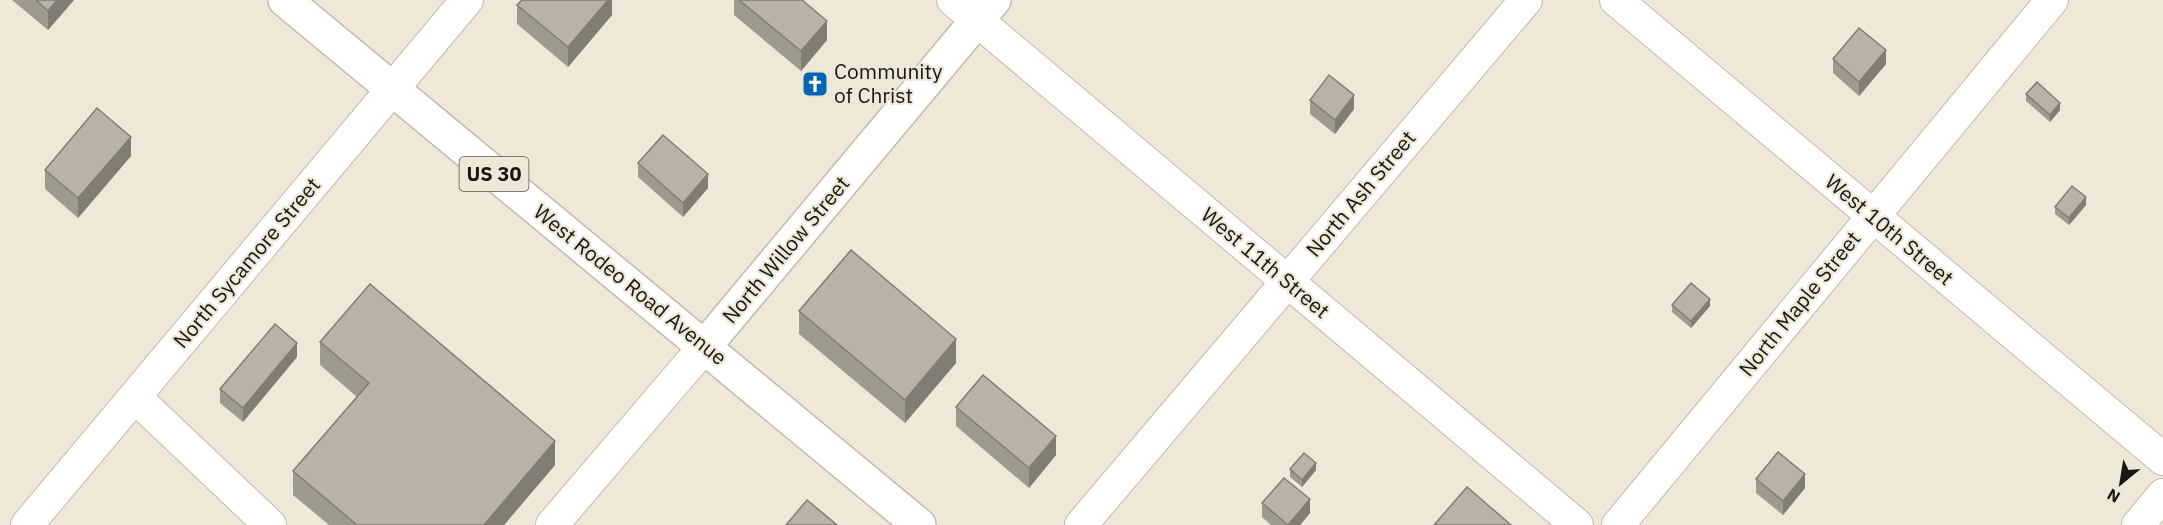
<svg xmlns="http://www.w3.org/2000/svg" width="2163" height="525" font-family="'IBM Plex Sans',sans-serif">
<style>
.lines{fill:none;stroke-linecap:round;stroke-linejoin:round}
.minor-casing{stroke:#c0baab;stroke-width:34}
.major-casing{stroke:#c0baab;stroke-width:36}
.minor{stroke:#fff;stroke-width:32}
.major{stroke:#fff;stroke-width:33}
.wall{fill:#9e9a8d}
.shaded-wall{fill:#817d73}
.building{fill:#b8b3a4;stroke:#817d73;stroke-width:1.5}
.labels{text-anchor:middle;stroke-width:4.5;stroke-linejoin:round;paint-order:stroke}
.shield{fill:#eee8d9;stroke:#59564e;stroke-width:1.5}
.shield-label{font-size:20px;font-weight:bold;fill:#191712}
.poi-label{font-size:21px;fill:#191712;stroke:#eee8d9;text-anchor:start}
.street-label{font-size:21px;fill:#191712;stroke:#eee8d9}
</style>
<rect width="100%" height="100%" fill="#eee8d9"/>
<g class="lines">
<g class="minor-casing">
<path id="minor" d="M 953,0 L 1577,525
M 1616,0 L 2163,459
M 135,397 L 270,525
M 27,525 L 467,0
M 552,525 L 705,346
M 1081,525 L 1526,0
M 1618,525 L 2052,0
M 2138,525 L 2163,495"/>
</g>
<g class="major-casing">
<path id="major" d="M 285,0 L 919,525
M 705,346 L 994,0"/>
</g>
<use href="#minor" class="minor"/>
<use href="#major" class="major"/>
</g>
<path class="wall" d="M 12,0 L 74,0 L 48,30 Z
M 612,0 L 612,15 L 568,67 L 517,24 L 517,5 Z
M 734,0 L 802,0 L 827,40 L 801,71 L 734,15 Z
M 1833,59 L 1886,64 L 1859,96 L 1833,73 Z
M 2026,94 L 2060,110 L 2050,122 L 2026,101 Z
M 1310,100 L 1354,109 L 1335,134 L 1310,114 Z
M 131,156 L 78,218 L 45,189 L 45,170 Z
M 638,163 L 708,188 L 683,217 L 638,177 Z
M 2086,205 L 2069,225 L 2055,214 L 2055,207 Z
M 1672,305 L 1710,306 L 1691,328 L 1672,312 Z
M 799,311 L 956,363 L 905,423 L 799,334 Z
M 320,342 L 555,465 L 504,525 L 329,525 L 293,495 L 293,471 L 357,397 L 320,365 Z
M 297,357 L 243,422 L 220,403 L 220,389 Z
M 956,407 L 1056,455 L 1029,488 L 956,426 Z
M 1290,469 L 1316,470 L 1302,487 L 1290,477 Z
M 1756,479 L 1805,488 L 1783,515 L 1756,493 Z
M 1262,503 L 1310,513 L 1300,525 L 1271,525 L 1262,517 Z"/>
<path class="shaded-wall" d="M 57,0 L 74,0 L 48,30 L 48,11 Z
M 608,0 L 612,0 L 612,15 L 568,67 L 568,47 Z
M 827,21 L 827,40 L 801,71 L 801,51 Z
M 1886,50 L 1886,64 L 1859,96 L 1859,82 Z
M 1354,95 L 1354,109 L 1335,134 L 1335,120 Z
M 2060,103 L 2060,110 L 2050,122 L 2050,115 Z
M 131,137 L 131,156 L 78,218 L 78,198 Z
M 708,174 L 708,188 L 683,217 L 683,203 Z
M 2086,197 L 2086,205 L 2069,225 L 2069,218 Z
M 1710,299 L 1710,306 L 1691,328 L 1691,321 Z
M 956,339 L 956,363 L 905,423 L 905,400 Z
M 297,343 L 297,357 L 243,422 L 243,408 Z
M 1056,436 L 1056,455 L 1029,488 L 1029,468 Z
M 555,441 L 555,465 L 504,525 L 484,525 Z
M 1316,463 L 1316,470 L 1302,487 L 1302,480 Z
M 1805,474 L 1805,488 L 1783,515 L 1783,501 Z
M 1310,499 L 1310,513 L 1300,525 L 1288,525 Z"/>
<path class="building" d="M 36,0 L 57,0 L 48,11 Z
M 522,0 L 608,0 L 568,47 L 517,5 Z
M 739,0 L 802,0 L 827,21 L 801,51 Z
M 1859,28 L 1886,50 L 1859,82 L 1833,59 Z
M 1329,75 L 1354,95 L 1335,120 L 1310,100 Z
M 2037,82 L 2060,103 L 2050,115 L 2026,94 Z
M 97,108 L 131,137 L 78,198 L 45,170 Z
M 663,135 L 708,174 L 683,203 L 638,163 Z
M 2072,186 L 2086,197 L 2069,218 L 2055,207 Z
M 851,250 L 956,339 L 905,400 L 799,311 Z
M 1691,283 L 1710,299 L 1691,321 L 1672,305 Z
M 370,284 L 555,441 L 484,525 L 357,525 L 293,471 L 369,383 L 320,342 Z
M 275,324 L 297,343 L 243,408 L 220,389 Z
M 983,375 L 1056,436 L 1029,468 L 956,407 Z
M 1778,452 L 1805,474 L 1783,501 L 1756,479 Z
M 1304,453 L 1316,463 L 1302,480 L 1290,469 Z
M 1284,478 L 1310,499 L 1288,525 L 1262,503 Z
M 1467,487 L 1511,525 L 1434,525 Z
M 807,500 L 837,525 L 786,525 Z"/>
<defs>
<g id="church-square" transform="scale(1.35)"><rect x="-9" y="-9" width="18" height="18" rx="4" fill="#0365b2" stroke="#eee8d9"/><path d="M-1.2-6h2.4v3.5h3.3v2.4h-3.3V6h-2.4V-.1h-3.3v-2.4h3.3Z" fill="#fff"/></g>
</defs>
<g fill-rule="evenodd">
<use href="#church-square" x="815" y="84"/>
</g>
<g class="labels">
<rect class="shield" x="459.5" y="157" width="69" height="34" rx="4.5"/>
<g class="shield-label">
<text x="494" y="181">US 30</text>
</g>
<g class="poi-label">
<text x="834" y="79">Community<tspan x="834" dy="24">of Christ</tspan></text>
</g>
<g class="street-label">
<text transform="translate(1361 194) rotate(-50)" y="7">North Ash Street</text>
<text transform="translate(1889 230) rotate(40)" y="7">West 10th Street</text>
<text transform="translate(786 250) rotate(-50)" y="7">North Willow Street</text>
<text transform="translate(247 263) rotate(-50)" y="7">North Sycamore Street</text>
<text transform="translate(1265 263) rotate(40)" y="7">West 11th Street</text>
<text transform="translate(630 285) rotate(39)" y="7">West Rodeo Road Avenue</text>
<text transform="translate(1800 304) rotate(-51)" y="7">North Maple Street</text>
</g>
</g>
<g transform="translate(2121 483) rotate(210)" stroke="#eee8d9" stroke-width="4.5" paint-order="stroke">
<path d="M0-4.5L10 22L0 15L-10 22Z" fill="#191712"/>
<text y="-9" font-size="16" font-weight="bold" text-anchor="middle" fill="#191712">N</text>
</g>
</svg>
